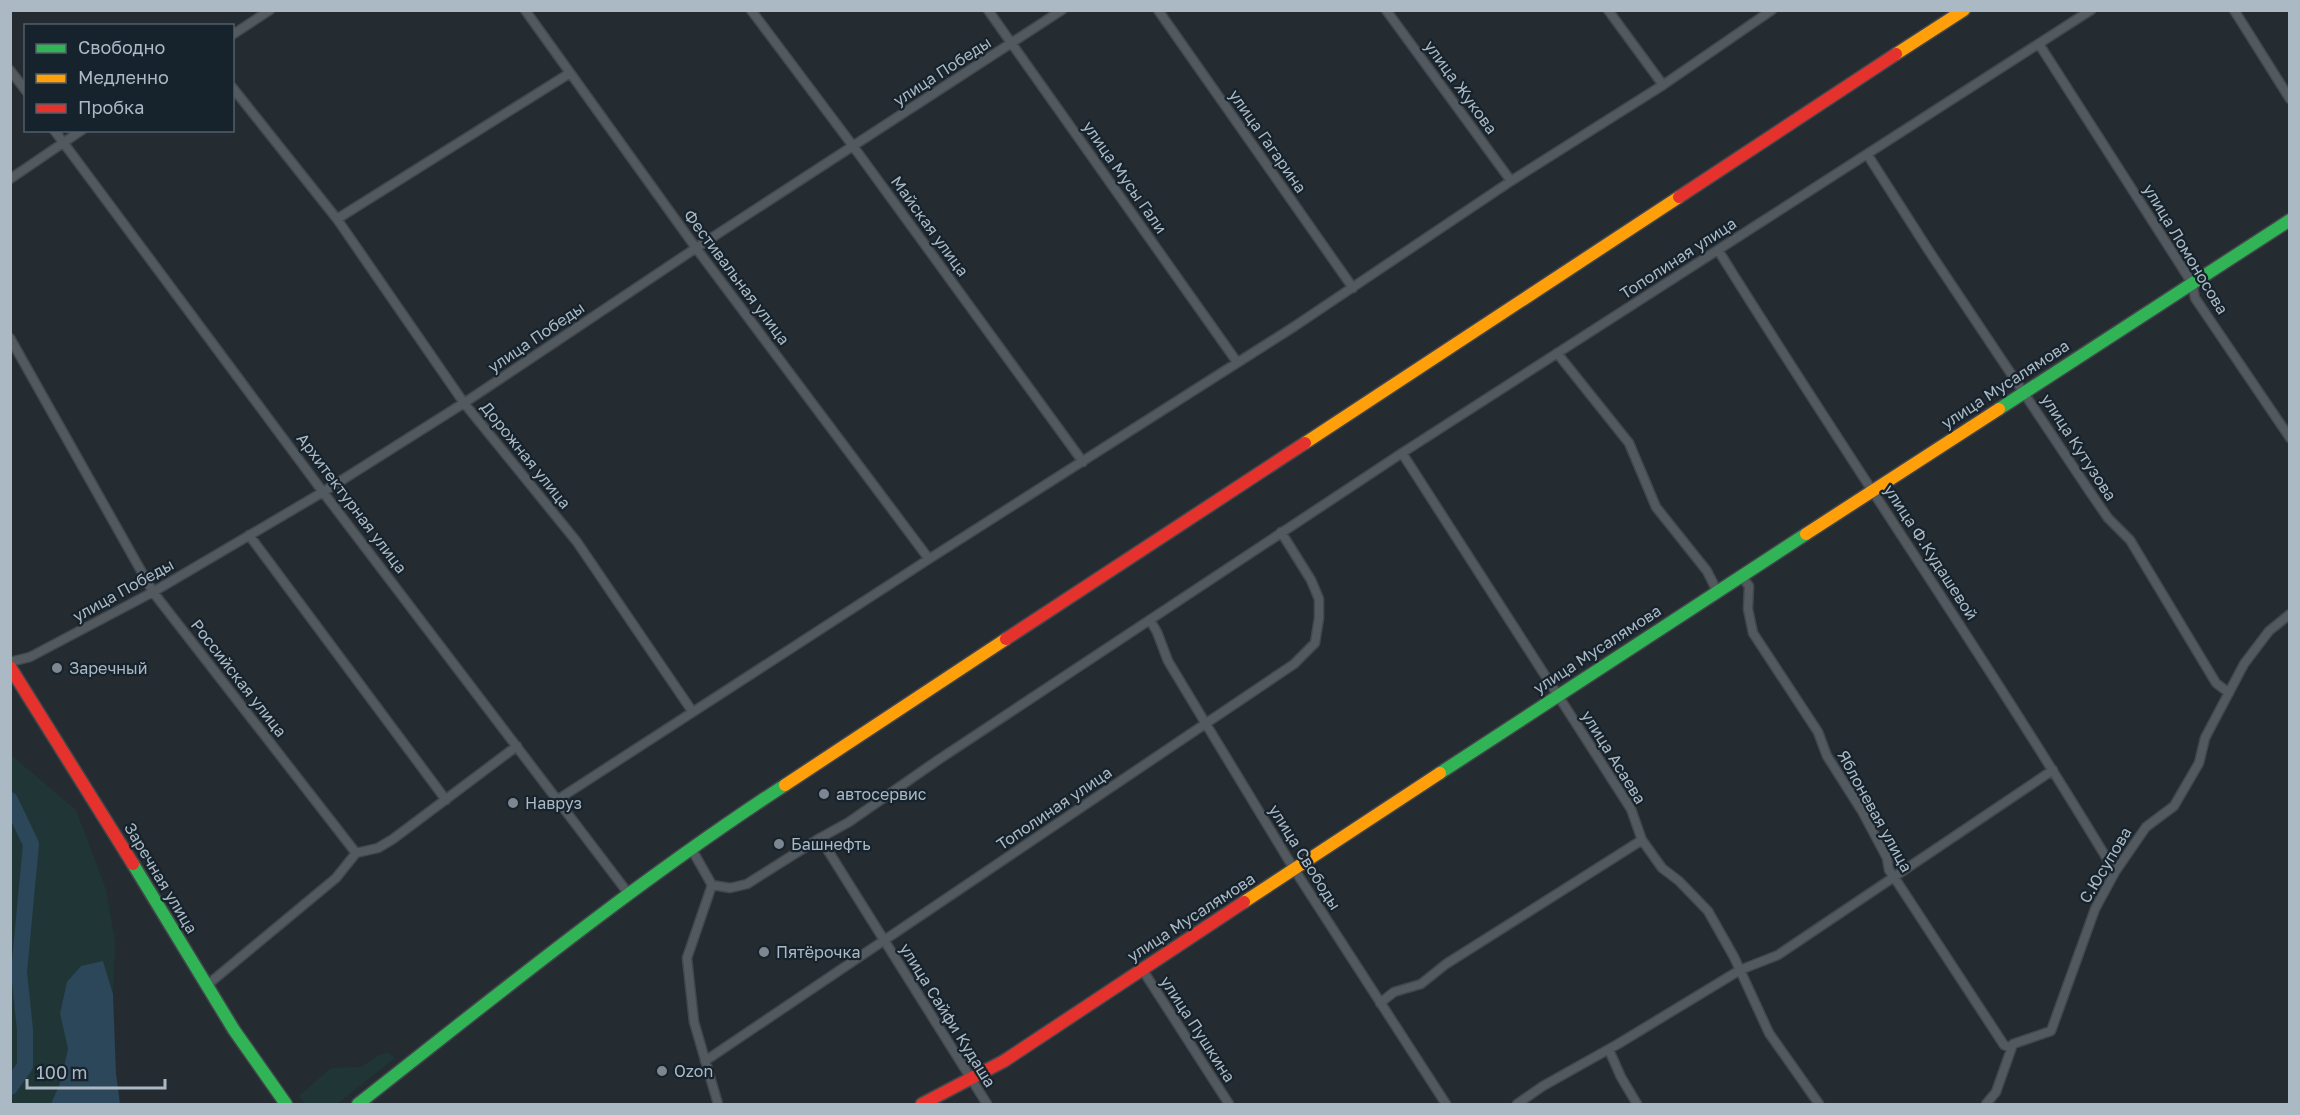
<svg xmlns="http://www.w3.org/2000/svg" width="2300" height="1115" font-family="'Golos Text',sans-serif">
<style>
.green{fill:#203636}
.water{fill:#2c465a}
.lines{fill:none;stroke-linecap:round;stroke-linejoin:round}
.river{stroke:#2c465a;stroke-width:16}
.street-casing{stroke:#42474c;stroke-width:11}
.fast-casing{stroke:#42474c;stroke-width:15}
.slow-casing{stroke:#42474c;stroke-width:15}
.jam-casing{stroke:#42474c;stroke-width:15}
.street{stroke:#525a60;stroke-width:8}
.fast{stroke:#30b455;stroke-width:12}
.slow{stroke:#ff9f0a;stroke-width:12}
.jam{stroke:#e5322d;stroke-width:12}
.poi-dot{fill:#7c8791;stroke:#17232c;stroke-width:2}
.labels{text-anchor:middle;stroke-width:4.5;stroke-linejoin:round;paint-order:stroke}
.street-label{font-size:16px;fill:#abb9c5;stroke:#17232c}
.poi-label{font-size:16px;fill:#abb9c5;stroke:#17232c;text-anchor:start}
</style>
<rect width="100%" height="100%" fill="#242b31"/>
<path class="green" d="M 10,754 L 76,810 L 106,889 L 115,942 L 113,994 L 103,961 L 60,1014 L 68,1049 L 60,1083 L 51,1104 L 11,1104 Z
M 389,1053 L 395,1058 L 337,1104 L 305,1104 L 299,1096 L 331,1068 L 361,1067 L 381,1054 Z"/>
<path class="water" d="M 103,961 L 113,994 L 116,1073 L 120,1104 L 51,1104 L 60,1083 L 68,1049 L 60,1014 L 67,982 L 81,966 Z"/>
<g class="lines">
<path class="river" d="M 10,800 L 31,844 L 19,972 L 25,1030 L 25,1066 L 10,1087"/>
<g class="street-casing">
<path id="street" d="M 525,10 L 696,248 L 929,559
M 751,10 L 853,146 L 1083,462
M 988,10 L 1237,362
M 1158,10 L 1353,288
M 1386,10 L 1511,181
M 1608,10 L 1663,85
M 2234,10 L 2290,99
M 232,35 L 270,10
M 2039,44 L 2192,283 L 2195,298 L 2290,438
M 10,70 L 26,91
M 232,87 L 337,219 L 464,403 L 577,542 L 692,711
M 54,130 L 323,492 L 628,893
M 1867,154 L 1929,251 L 2090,492 L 2108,518 L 2130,540 L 2216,683 L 2229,693
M 10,179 L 82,130
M 337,219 L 570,73
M 1718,250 C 1848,459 1988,661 2115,872
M 10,338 L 153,592 L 356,853
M 1557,353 L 1629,443 L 1656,507 L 1707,571 L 1717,591
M 1402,453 L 1631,809 L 1642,840 L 1662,868 L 1679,881 L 1708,911 L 1734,957 L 1769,1033 L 1819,1104
M 249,535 L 446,800
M 1741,576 L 1749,586 L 1748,609 L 1753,633 L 1818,732 L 1827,756 L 1862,811 L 1887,858 L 1889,870 L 1894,877 L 2004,1045 L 2011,1048
M 1150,620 L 1157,632 L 1168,661 L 1206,724 L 1294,869 L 1446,1104
M 10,662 L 30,657 L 153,592 L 323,492 L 464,403 L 696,248 L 1062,10
M 557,800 L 929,559 L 1295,326 L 1511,181 L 1663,85 L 1772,10
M 820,838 L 849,822 L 938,760 L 1402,453 L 2091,10
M 691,848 L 712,885 L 687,958 L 694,1022 L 718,1104
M 356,853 L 378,848 L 393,839 L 517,746
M 712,885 L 730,888 L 747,884 L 820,838 L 987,1104
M 1142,969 L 1229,1104
M 206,986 L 336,878 L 356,853
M 1380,1003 L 1394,992 L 1421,984 L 1446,964 L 1642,840
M 1609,1050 L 1621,1077 L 1637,1104
M 705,1061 L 1294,664 L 1315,643 L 1319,618 L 1319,599 L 1311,580 L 1281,532
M 1517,1104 L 1543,1086 L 1618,1044 L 1740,970 L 1778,955 L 2053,770
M 1986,1104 L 1996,1092 L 2013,1044 L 2051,1031 L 2095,909 L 2115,872 L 2146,827 L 2174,806 L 2199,763 L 2205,738 L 2244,664 L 2269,631 L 2290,614"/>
</g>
<g class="fast-casing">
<path id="fast" d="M 1999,409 L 2290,220
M 1440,773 L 1806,534
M 133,864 L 234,1030 L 286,1104
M 358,1104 C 498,994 636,882 785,785"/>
</g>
<g class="slow-casing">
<path id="slow" d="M 1896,54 L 1964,10
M 1305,443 L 1679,197
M 1806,534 L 1999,409
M 785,785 L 1006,639
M 1244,902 L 1440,773"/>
</g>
<g class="jam-casing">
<path id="jam" d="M 1679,197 L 1896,54
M 1006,639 L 1305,443
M 10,667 L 133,864
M 922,1104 L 1004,1061 L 1244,902"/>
</g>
<use href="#street" class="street"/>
<use href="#fast" class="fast"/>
<use href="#slow" class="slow"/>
<use href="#jam" class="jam"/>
</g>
<g class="poi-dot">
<circle cx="57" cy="668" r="6"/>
<circle cx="824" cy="794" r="6"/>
<circle cx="513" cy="803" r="6"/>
<circle cx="779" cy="844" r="6"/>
<circle cx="764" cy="952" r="6"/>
<circle cx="662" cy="1071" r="6"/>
</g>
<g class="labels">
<g class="street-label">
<text transform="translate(942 71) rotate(-33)" y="6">улица Победы</text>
<text transform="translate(1461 87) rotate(54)" y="6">улица Жукова</text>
<text transform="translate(1268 141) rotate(55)" y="6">улица Гагарина</text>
<text transform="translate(1125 177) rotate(55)" y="6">улица Мусы Гали</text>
<text transform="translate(930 226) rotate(54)" y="6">Майская улица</text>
<text transform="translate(2186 249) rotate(59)" y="6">улица Ломоносова</text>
<text transform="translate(1678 258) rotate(-33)" y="6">Тополиная улица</text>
<text transform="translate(737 277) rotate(53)" y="6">Фестивальная улица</text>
<text transform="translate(536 337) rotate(-34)" y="6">улица Победы</text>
<text transform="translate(2005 384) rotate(-33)" y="6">улица Мусалямова</text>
<text transform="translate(2079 447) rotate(57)" y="6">улица Кутузова</text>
<text transform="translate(526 455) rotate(51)" y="6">Дорожная улица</text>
<text transform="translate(352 503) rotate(53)" y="6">Архитектурная улица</text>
<text transform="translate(1931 552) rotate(57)" y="6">улица Ф.Кудашевой</text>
<text transform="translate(123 590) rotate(-29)" y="6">улица Победы</text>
<text transform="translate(1597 649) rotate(-33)" y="6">улица Мусалямова</text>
<text transform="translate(239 678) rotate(52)" y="6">Российская улица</text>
<text transform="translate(1614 757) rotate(58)" y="6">улица Асаева</text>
<text transform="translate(1054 808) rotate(-34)" y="6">Тополиная улица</text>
<text transform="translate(1875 811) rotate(61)" y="6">Яблоневая улица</text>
<text transform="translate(1305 857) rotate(58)" y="6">улица Свободы</text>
<text transform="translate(2105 865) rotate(-59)" y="6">С.Юсупова</text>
<text transform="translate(161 878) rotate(59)" y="6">Заречная улица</text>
<text transform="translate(1191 917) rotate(-33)" y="6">улица Мусалямова</text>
<text transform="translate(948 1015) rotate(58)" y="6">улица Сайфи Кудаша</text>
<text transform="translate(1198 1029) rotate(57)" y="6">улица Пушкина</text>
</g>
<g class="poi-label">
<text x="69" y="674">Заречный</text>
<text x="836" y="800">автосервис</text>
<text x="525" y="809">Навруз</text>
<text x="791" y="850">Башнефть</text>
<text x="776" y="958">Пятёрочка</text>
<text x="674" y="1077">Ozon</text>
</g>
</g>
<rect width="2300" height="1115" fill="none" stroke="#abb9c5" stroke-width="24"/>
<rect x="24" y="24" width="210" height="108" fill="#17232c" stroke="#525f69" stroke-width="1.5"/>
<rect x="36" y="44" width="30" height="9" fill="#30b455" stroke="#525f69" stroke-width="1.5"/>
<text x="78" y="54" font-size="18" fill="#abb9c5">Свободно</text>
<rect x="36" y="74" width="30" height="9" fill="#ff9f0a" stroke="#525f69" stroke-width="1.5"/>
<text x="78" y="84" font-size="18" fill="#abb9c5">Медленно</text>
<rect x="36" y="104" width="30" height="9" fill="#e5322d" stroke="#525f69" stroke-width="1.5"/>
<text x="78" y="114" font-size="18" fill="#abb9c5">Пробка</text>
<path d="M27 1079v9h138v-9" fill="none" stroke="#abb9c5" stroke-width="3"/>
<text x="36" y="1079" font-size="18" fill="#abb9c5" stroke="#17232c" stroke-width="4.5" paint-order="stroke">100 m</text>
</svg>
